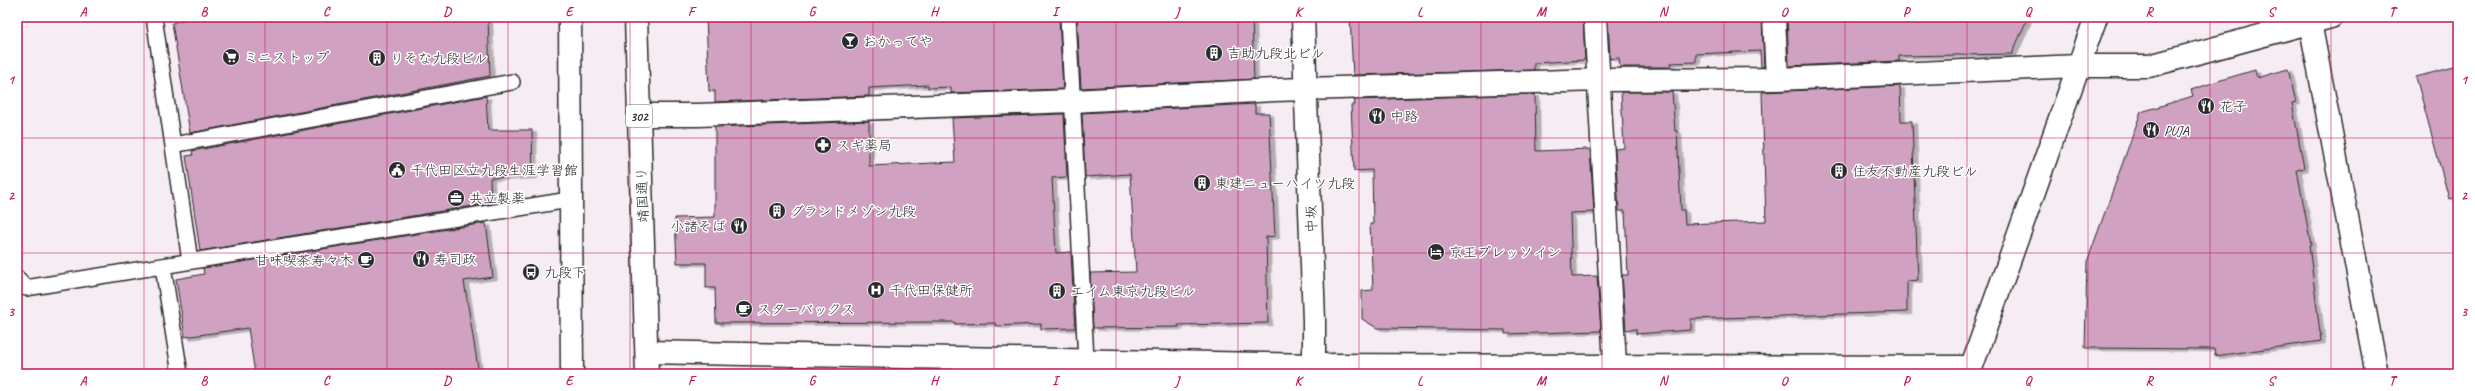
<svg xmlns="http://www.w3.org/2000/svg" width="2475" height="391" font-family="Caveat,'Klee One',sans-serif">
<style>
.building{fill:#d0a1c1;stroke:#2b2b2b;filter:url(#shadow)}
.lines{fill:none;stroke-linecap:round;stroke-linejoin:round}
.service-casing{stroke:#2b2b2b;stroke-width:18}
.minor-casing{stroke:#2b2b2b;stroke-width:25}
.tertiary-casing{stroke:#2b2b2b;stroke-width:25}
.primary-casing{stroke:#2b2b2b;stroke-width:25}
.service{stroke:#fff;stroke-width:15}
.minor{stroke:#fff;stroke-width:22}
.tertiary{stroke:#fff;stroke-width:22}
.primary{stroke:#fff;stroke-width:22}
.grid{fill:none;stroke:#c2185b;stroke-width:1;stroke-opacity:0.55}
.labels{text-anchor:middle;stroke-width:3;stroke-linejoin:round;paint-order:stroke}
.shield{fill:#fff;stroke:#6b6b6b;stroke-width:1}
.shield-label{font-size:13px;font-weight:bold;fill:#2b2b2b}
.poi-label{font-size:14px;fill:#2b2b2b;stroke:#fff;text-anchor:start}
.street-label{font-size:14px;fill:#2b2b2b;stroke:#fff}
.neatline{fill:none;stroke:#c2185b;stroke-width:1.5}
.grid-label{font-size:13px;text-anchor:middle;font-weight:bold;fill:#c2185b}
</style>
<defs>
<filter id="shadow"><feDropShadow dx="4.5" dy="2.5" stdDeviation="0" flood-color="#0004"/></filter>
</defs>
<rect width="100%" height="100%" fill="#f6ecf3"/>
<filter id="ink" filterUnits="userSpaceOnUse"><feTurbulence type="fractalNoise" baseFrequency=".025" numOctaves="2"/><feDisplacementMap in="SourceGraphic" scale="8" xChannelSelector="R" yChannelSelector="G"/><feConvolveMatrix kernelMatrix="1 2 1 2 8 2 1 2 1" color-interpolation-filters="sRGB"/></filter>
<g filter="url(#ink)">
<path class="building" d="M 192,17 L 488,17 L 490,76 L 190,133 L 172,23 Z
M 706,17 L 1059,17 L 1063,89 L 951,93 L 951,87 L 928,88 L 928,85 L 869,88 L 869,96 L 715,102 L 715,91 L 709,91 Z
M 1077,17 L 1252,17 L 1254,79 L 1081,88 Z
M 1350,17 L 1583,17 L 1585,60 L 1534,63 L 1534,70 L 1353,75 Z
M 1608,17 L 1762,17 L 1764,67 L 1761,67 L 1760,51 L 1696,54 L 1696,62 L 1670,63 L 1671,67 L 1620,67 L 1619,58 L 1610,59 Z
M 1787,17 L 2028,17 L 2012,54 L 1899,56 L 1899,61 L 1789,66 Z
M 2458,66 L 2458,197 L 2449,199 L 2416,77 Z
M 2288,69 L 2296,102 L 2292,103 L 2304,168 L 2297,170 L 2311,245 L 2309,245 L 2321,341 L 2215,356 L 2214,349 L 2085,348 L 2087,262 L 2141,112 L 2193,96 L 2191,90 L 2221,80 L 2255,70 L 2257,78 Z
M 1900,86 L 1901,121 L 1912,121 L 1918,280 L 1907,281 L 1907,312 L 1691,319 L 1691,330 L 1636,334 L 1636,329 L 1626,330 L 1622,275 L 1628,275 L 1625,211 L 1619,211 L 1615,149 L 1624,148 L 1621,92 L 1672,92 L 1675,131 L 1677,131 L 1681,210 L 1684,210 L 1685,224 L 1766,221 L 1762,92 Z
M 1535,94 L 1536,151 L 1590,149 L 1594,212 L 1570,213 L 1572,277 L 1597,276 L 1601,331 L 1505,334 L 1505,330 L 1377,328 L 1362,319 L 1362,291 L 1373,290 L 1370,224 L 1373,224 L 1372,170 L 1354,171 L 1351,105 L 1355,105 L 1354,100 Z
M 486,96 L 488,130 L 532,130 L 533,176 L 490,178 L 491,203 L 200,251 L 186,156 L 193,155 L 192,151 Z
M 1255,104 L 1255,113 L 1269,113 L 1275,236 L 1266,237 L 1268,323 L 1178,325 L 1179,327 L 1093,328 L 1090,273 L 1136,272 L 1130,174 L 1085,177 L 1082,113 Z
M 1064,114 L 1067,177 L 1052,178 L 1056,253 L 1071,252 L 1075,328 L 1041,329 L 1041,324 L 996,326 L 995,323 L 955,324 L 955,322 L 716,323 L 715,288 L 706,288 L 706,263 L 677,263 L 675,218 L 715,217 L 715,127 L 869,121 L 869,166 L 955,162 L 952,118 Z
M 486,223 L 493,277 L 464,281 L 479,374 L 255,374 L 248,328 L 185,337 L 176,279 L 204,274 L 203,268 Z"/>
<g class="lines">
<g class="service-casing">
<path id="service" d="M 154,17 L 190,261
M 1068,17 L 1086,360
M 173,145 L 512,82
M 163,267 L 180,374
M 17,278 L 26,288 L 569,200"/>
</g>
<g class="minor-casing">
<path id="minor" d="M 1595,17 L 1615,364
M 1774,17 L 1777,79
M 639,115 L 698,115 L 1073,101 L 1274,90 L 1599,80 L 1777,79 L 2078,66 L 2149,66 L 2331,17
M 647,352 L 1314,365 L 1971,367"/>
</g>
<g class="tertiary-casing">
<path id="tertiary" d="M 1303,17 L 1314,321 L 1314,374
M 2309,17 L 2377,374
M 1969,374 L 2096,17"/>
</g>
<g class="primary-casing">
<path id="primary" d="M 570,17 L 572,374
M 636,17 L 647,374"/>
</g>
<use href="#service" class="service"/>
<use href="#minor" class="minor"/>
<use href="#tertiary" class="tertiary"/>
<use href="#primary" class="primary"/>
</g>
</g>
<path class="grid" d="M 144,17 L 144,374M 265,17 L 265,374M 387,17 L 387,374M 508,17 L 508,374M 630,17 L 630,374M 751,17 L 751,374M 873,17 L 873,374M 994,17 L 994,374M 1116,17 L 1116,374M 1238,17 L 1238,374M 1359,17 L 1359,374M 1481,17 L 1481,374M 1602,17 L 1602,374M 1724,17 L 1724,374M 1845,17 L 1845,374M 1967,17 L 1967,374M 2088,17 L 2088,374M 2210,17 L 2210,374M 2331,17 L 2331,374M 17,138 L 2458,138M 17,253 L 2458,253"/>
<defs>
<g id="bar-disc" transform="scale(0.9)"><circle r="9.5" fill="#2b2b2b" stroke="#fff"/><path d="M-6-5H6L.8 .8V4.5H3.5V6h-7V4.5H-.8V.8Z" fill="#fff"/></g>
<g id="building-disc" transform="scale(0.9)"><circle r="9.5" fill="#2b2b2b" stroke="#fff"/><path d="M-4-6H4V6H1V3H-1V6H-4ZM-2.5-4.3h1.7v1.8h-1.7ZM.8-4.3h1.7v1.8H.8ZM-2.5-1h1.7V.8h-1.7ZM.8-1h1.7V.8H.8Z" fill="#fff"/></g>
<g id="supermarket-disc" transform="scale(0.9)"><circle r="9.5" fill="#2b2b2b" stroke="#fff"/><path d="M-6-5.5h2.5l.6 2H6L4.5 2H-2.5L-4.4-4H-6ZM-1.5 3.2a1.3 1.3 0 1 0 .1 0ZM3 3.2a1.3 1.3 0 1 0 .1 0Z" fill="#fff"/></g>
<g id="restaurant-disc" transform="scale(0.9)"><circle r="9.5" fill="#2b2b2b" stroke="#fff"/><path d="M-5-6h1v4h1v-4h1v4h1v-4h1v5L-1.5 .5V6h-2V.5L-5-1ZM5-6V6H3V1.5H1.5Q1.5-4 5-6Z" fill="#fff"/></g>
<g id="pharmacy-disc" transform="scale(0.9)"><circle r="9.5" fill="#2b2b2b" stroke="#fff"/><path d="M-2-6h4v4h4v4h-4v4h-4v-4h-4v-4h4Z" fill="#fff"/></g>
<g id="civic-disc" transform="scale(0.9)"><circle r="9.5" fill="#2b2b2b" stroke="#fff"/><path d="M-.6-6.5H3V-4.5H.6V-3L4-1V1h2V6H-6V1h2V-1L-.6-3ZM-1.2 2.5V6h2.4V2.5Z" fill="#fff"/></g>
<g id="office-disc" transform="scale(0.9)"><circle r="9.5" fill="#2b2b2b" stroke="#fff"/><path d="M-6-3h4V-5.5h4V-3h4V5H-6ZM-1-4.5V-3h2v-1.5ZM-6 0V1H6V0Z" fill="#fff"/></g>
<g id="hotel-disc" transform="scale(0.9)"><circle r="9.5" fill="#2b2b2b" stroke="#fff"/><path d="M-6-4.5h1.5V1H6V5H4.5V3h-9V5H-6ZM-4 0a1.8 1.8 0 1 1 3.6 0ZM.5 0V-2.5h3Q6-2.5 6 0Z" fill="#fff"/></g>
<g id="cafe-disc" transform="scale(0.9)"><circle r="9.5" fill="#2b2b2b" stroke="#fff"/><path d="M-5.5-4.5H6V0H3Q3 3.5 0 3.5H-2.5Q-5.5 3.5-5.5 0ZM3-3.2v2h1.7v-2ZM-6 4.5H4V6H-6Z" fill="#fff"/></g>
<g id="bus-disc" transform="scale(0.9)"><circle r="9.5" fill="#2b2b2b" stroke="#fff"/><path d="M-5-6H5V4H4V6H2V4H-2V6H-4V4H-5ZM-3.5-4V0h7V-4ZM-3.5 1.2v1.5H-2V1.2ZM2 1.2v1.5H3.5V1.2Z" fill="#fff"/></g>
<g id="hospital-disc" transform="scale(0.9)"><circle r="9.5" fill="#2b2b2b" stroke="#fff"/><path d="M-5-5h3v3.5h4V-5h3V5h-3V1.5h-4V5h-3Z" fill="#fff"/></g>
</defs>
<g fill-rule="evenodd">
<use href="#bar-disc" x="850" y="41"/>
<use href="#building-disc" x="1214" y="53"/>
<use href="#supermarket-disc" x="231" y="57"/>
<use href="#building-disc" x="377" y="58"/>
<use href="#restaurant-disc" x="2206" y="106"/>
<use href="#restaurant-disc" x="1377" y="116"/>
<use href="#restaurant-disc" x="2151" y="130"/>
<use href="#pharmacy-disc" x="823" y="145"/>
<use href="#civic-disc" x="397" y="170"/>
<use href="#building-disc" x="1839" y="171"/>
<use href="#building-disc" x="1202" y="183"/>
<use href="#office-disc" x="456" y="198"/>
<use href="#building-disc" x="777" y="211"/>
<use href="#restaurant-disc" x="739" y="226"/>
<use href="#hotel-disc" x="1436" y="252"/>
<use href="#restaurant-disc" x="421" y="259"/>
<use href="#cafe-disc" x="366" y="260"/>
<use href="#bus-disc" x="531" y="272"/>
<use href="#hospital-disc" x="876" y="290"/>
<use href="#building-disc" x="1057" y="291"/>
<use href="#cafe-disc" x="744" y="309"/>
</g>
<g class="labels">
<rect class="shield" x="626" y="105" width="26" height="22" rx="3"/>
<g class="shield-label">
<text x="639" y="121">302</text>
</g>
<g class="poi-label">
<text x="863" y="46">おかってや</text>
<text x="1227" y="58">吉助九段北ビル</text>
<text x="244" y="62">ミニストップ</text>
<text x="390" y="63">りそな九段ビル</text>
<text x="2219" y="111">花子</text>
<text x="1390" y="121">中路</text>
<text x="2164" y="135">PUJA</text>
<text x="836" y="150">スギ薬局</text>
<text x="410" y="175">千代田区立九段生涯学習館</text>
<text x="1852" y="176">住友不動産九段ビル</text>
<text x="1215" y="188">東建ニューハイツ九段</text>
<text x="469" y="203">共立製薬</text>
<text x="790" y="216">グランドメゾン九段</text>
<text x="726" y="231" text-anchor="end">小諸そば</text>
<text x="1449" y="257">京王プレッソイン</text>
<text x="434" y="264">寿司政</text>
<text x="353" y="265" text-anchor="end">甘味喫茶寿々木</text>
<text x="544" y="277">九段下</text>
<text x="889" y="295">千代田保健所</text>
<text x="1070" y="296">エイム東京九段ビル</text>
<text x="757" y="314">スターバックス</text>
</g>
<g class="street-label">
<text transform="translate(642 195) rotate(-92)" y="5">靖国通り</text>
<text transform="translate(1311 219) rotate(-92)" y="5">中坂</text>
</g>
</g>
<rect width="2475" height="391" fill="none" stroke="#fff" stroke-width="44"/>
<rect x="22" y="22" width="2431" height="347" class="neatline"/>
<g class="grid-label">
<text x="83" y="16">A</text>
<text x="204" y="16">B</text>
<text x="326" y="16">C</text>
<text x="447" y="16">D</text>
<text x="569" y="16">E</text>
<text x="691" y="16">F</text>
<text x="812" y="16">G</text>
<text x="934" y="16">H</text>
<text x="1055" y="16">I</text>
<text x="1177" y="16">J</text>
<text x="1298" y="16">K</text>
<text x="1420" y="16">L</text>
<text x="1541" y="16">M</text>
<text x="1663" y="16">N</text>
<text x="1784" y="16">O</text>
<text x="1906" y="16">P</text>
<text x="2028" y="16">Q</text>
<text x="2149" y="16">R</text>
<text x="2271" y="16">S</text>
<text x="2392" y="16">T</text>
<text x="11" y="84">1</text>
<text x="2464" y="84">1</text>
<text x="11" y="200">2</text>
<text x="2464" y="200">2</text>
<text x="11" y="316">3</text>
<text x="2464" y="316">3</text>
<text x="83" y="385">A</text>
<text x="204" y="385">B</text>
<text x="326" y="385">C</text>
<text x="447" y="385">D</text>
<text x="569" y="385">E</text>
<text x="691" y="385">F</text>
<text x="812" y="385">G</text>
<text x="934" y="385">H</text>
<text x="1055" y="385">I</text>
<text x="1177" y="385">J</text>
<text x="1298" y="385">K</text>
<text x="1420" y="385">L</text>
<text x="1541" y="385">M</text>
<text x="1663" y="385">N</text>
<text x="1784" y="385">O</text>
<text x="1906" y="385">P</text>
<text x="2028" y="385">Q</text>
<text x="2149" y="385">R</text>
<text x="2271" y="385">S</text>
<text x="2392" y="385">T</text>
</g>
</svg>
